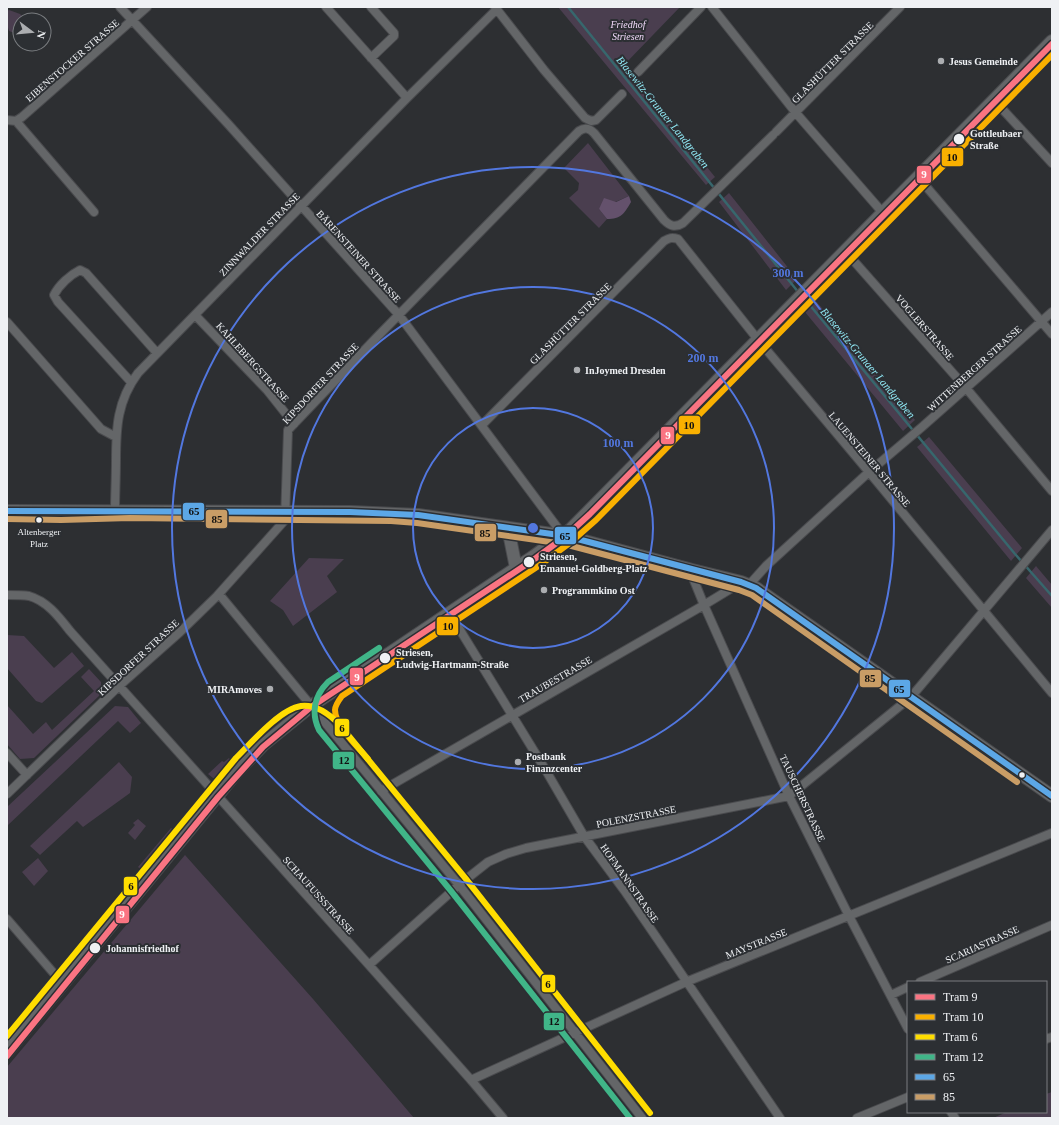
<svg xmlns="http://www.w3.org/2000/svg" width="1059" height="1125" font-family="Georgia,serif">
<style>
.green{fill:#4a3e4f}
.forest{fill:#64516c}
.lines{fill:none;stroke-linecap:round;stroke-linejoin:round}
.stream{stroke:#37676d;stroke-width:2.5}
.street-casing{stroke:#4a4b4e;stroke-width:10}
.secondary-casing{stroke:#4a4b4e;stroke-width:14}
.street{stroke:#646668;stroke-width:8}
.secondary{stroke:#646668;stroke-width:12}
.bus-1-casing{stroke:#2c2f33;stroke-width:9}
.bus-2-casing{stroke:#2c2f33;stroke-width:9}
.bus-1{stroke:#5ca7e6;stroke-width:6}
.bus-2{stroke:#c99d66;stroke-width:6}
.tram-1-casing{stroke:#2c2f33;stroke-width:9}
.tram-2-casing{stroke:#2c2f33;stroke-width:9}
.tram-3-casing{stroke:#2c2f33;stroke-width:9}
.tram-4-casing{stroke:#2c2f33;stroke-width:9}
.tram-1{stroke:#fa7482;stroke-width:6}
.tram-2{stroke:#f9b000;stroke-width:6}
.tram-3{stroke:#fd0;stroke-width:6}
.tram-4{stroke:#40b588;stroke-width:6}
.ring{fill:none;stroke:#5277df;stroke-width:2}
.poi-dot{fill:#abadb0;stroke:#2c2f33;stroke-width:1.5}
.stop-dot{fill:#eff1f4;stroke:#2c2f33;stroke-width:1.5}
.labels{text-anchor:middle;stroke-width:4;stroke-linejoin:round;paint-order:stroke}
.bus-label{font-size:9px;fill:#eff1f4;stroke:#2c2f33}
.park-label{font-size:10px;font-style:italic;fill:#f0d8f9;stroke:#2c2f33}
.street-label{font-size:10px;fill:#eff1f4;stroke:#2c2f33}
.poi-label{font-size:10px;font-weight:bold;fill:#eff1f4;stroke:#2c2f33;text-anchor:start}
.stop-label{font-size:10px;font-weight:bold;fill:#eff1f4;stroke:#2c2f33;text-anchor:start}
.water-label{font-size:11px;font-style:italic;fill:#92ebf7;stroke:#2c2f33}
.centre{fill:#5277df;stroke:#2c2f33;stroke-width:2}
.ring-label{font-size:12px;text-anchor:middle;font-weight:bold;fill:#5277df;stroke:#2c2f33;stroke-width:4;stroke-linejoin:round;paint-order:stroke}
.line-badge{stroke:#2c2f33;stroke-width:1.5}
.badge-label{font-size:11px;text-anchor:middle;font-weight:bold;fill:#fff}
.pale-badge-label{font-size:11px;text-anchor:middle;font-weight:bold;fill:#111}
</style>
<rect width="100%" height="100%" fill="#2d2f32"/>
<path class="green" d="M 558,7 L 680,7 L 624,65 L 715,177 L 706,185 Z
M 9,10 L 20,14 L 26,20 L 20,20 L 20,35 L 9,31 L 7,24 L 7,11 Z
M 588,143 L 629,196 L 599,209 L 607,219 L 599,228 L 569,198 L 578,190 L 579,183 L 564,168 Z
M 729,193 L 797,279 L 786,290 L 719,202 Z
M 816,301 L 915,420 L 903,431 L 805,312 Z
M 929,437 L 1022,548 L 1011,561 L 917,447 Z
M 309,558 L 344,559 L 327,576 L 337,592 L 293,626 L 283,610 L 270,601 Z
M 1036,566 L 1052,585 L 1052,608 L 1026,578 Z
M 7,635 L 24,636 L 54,668 L 72,652 L 84,666 L 42,703 L 36,701 L 7,668 Z
M 89,669 L 101,682 L 101,694 L 34,758 L 20,759 L 7,744 L 7,705 L 33,734 L 46,722 L 52,730 L 94,691 L 81,677 Z
M 115,706 L 128,707 L 141,723 L 130,733 L 118,721 L 7,826 L 7,807 Z
M 229,758 L 232,762 L 218,778 L 213,778 L 208,774 L 222,761 L 224,762 Z
M 119,762 L 132,777 L 130,793 L 83,827 L 77,821 L 40,855 L 30,846 Z
M 138,819 L 146,826 L 135,840 L 128,833 L 135,825 L 133,823 Z
M 171,828 L 174,830 L 142,870 L 138,867 Z
M 185,855 L 313,999 L 414,1118 L 7,1118 L 7,1067 Z
M 38,858 L 48,871 L 34,886 L 22,872 Z
M 1052,1092 L 1052,1118 L 993,1118 L 1007,1112 L 1046,1112 L 1046,1094 Z"/>
<path class="forest" d="M 629,196 L 631,202 C 624,214 621,219 607,219 L 599,209 L 604,198 L 616,202 Z"/>
<g class="lines">
<path class="stream" d="M 568,7 L 799,293
M 804,298 L 1015,554 L 1052,596"/>
<g class="street-casing">
<path id="street" d="M 120,7 L 229,125 L 399,315 L 563,535
M 326,7 L 407,98
M 371,7 L 394,33 L 394,36 L 371,58
M 495,7 L 544,70 L 585,118 L 591,121 L 596,120 L 622,94
M 712,7 L 796,113 L 883,213
M 638,72 L 701,7
M 994,100 L 1052,163
M 7,120 L 16,121 L 22,117 L 147,7
M 16,121 L 94,212
M 776,132 L 900,7
M 918,177 L 1052,334
M 845,251 L 966,388 L 1052,491
M 195,315 L 267,390 L 294,424
M 7,322 L 101,429 L 116,437
M 131,382 L 58,302 L 54,295 C 59,285 70,275 80,270 L 86,273 L 157,353
M 482,425 L 664,241 C 669,238 672,237 678,239 L 759,341 L 869,472 L 1052,693
M 115,511 C 115,495 116,478 116,461 C 116,428 117,401 138,373 L 407,98 L 497,9
M 692,570 L 693,578 L 704,605 L 789,796 L 849,916 L 908,1029
M 749,585 L 766,566 L 869,472 L 922,427 L 1052,312
M 219,594 L 459,885 L 642,1118
M 7,595 C 14,595 23,595 29,596 C 47,601 59,617 70,631 L 369,965 L 471,1080 L 503,1118
M 449,612 L 545,769 L 584,836 L 624,890 L 780,1118
M 7,753 L 27,775
M 381,791 L 704,605 L 732,588 L 736,580
M 7,794 L 119,686 L 180,632 L 217,596 L 285,520 L 288,430 L 377,337 L 579,131 C 585,127 589,128 594,133 L 664,220 C 670,226 675,228 683,223 L 773,135
M 7,919 L 63,984
M 369,965 L 460,884 L 488,862 L 506,854 L 526,848 L 789,796 L 911,697 L 1052,530
M 920,982 L 1052,925
M 891,995 L 908,987
M 1046,1039 L 1052,1037
M 471,1080 L 686,982 L 1052,833
M 951,1112 L 955,1118
M 857,1118 L 908,1097"/>
</g>
<g class="secondary-casing">
<path id="secondary" d="M 7,511 L 350,512 L 418,515 L 566,536 L 692,570 L 741,582 L 756,588 L 1052,796
M 508,528 L 516,568
M 7,1052 L 236,773 L 264,744 L 311,706 L 534,556 L 571,529 L 1052,41"/>
</g>
<use href="#street" class="street"/>
<use href="#secondary" class="secondary"/>
<g class="bus-1-casing">
<path id="bus-1" d="M 7,511 L 350,512 L 418,515 L 566,536 L 741,582 L 756,588 L 1052,796"/>
</g>
<g class="bus-2-casing">
<path id="bus-2" d="M 7,519 L 61,520 L 130,518 L 391,521 L 417,523 L 564,544 L 739,590 L 752,595 L 1017,782"/>
</g>
<use href="#bus-1" class="bus-1"/>
<use href="#bus-2" class="bus-2"/>
<g class="tram-1-casing">
<path id="tram-1" d="M 7,1056 L 218,797 L 263,747 L 311,707 L 536,558 L 566,536 L 590,514 L 1052,44"/>
</g>
<g class="tram-2-casing">
<path id="tram-2" d="M 368,759 C 358,747 335,726 335,710 C 335,705 339,700 342,696 L 540,565 L 571,542 L 596,520 L 1052,55"/>
</g>
<g class="tram-3-casing">
<path id="tram-3" d="M 7,1036 L 236,758 C 251,743 280,709 301,706 C 316,704 329,714 339,724 L 466,879 L 650,1113"/>
</g>
<g class="tram-4-casing">
<path id="tram-4" d="M 379,648 L 328,682 C 314,696 311,713 319,730 L 451,891 L 630,1118"/>
</g>
<use href="#tram-1" class="tram-1"/>
<use href="#tram-2" class="tram-2"/>
<use href="#tram-3" class="tram-3"/>
<use href="#tram-4" class="tram-4"/>
</g>
<g class="ring">
<circle cx="533" cy="528" r="120"/>
<circle cx="533" cy="528" r="241"/>
<circle cx="533" cy="528" r="361"/>
</g>
<g class="poi-dot">
<circle cx="941" cy="61" r="4"/>
<circle cx="577" cy="370" r="4"/>
<circle cx="544" cy="590" r="4"/>
<circle cx="270" cy="689" r="4"/>
<circle cx="518" cy="762" r="4"/>
</g>
<g class="stop-dot">
<circle cx="959" cy="139" r="6"/>
<circle cx="39" cy="520" r="3.5"/>
<circle cx="529" cy="562" r="6"/>
<circle cx="385" cy="658" r="6"/>
<circle cx="1022" cy="775" r="3.5"/>
<circle cx="95" cy="948" r="6"/>
</g>
<g class="labels">
<g class="bus-label">
<text x="39" y="535">Altenberger<tspan x="39" dy="12">Platz</tspan></text>
</g>
<g class="park-label">
<text x="628" y="28">Friedhof<tspan x="628" dy="12">Striesen</tspan></text>
</g>
<g class="street-label">
<text transform="translate(72 60) rotate(-41)" y="4">EIBENSTOCKER STRASSE</text>
<text transform="translate(832 62) rotate(-45)" y="4">GLASHÜTTER STRASSE</text>
<text transform="translate(259 234) rotate(-46)" y="4">ZINNWALDER STRASSE</text>
<text transform="translate(359 256) rotate(48)" y="4">BÄRENSTEINER STRASSE</text>
<text transform="translate(570 323) rotate(-45)" y="4">GLASHÜTTER STRASSE</text>
<text transform="translate(925 327) rotate(49)" y="4">VOGLERSTRASSE</text>
<text transform="translate(253 362) rotate(48)" y="4">KAHLEBERGSTRASSE</text>
<text transform="translate(974 368) rotate(-42)" y="4">WITTENBERGER STRASSE</text>
<text transform="translate(320 383) rotate(-47)" y="4">KIPSDORFER STRASSE</text>
<text transform="translate(870 459) rotate(50)" y="4">LAUENSTEINER STRASSE</text>
<text transform="translate(138 657) rotate(-43)" y="4">KIPSDORFER STRASSE</text>
<text transform="translate(555 679) rotate(-30)" y="4">TRAUBESTRASSE</text>
<text transform="translate(803 798) rotate(65)" y="4">TAUSCHERSTRASSE</text>
<text transform="translate(636 816) rotate(-11)" y="4">POLENZSTRASSE</text>
<text transform="translate(630 883) rotate(55)" y="4">HOFMANNSTRASSE</text>
<text transform="translate(319 895) rotate(48)" y="4">SCHAUFUSSSTRASSE</text>
<text transform="translate(756 943) rotate(-22)" y="4">MAYSTRASSE</text>
<text transform="translate(982 944) rotate(-24)" y="4">SCARIASTRASSE</text>
</g>
<g class="poi-label">
<text x="949" y="65">Jesus Gemeinde</text>
<text x="585" y="374">InJoymed Dresden</text>
<text x="552" y="594">Programmkino Ost</text>
<text x="262" y="693" text-anchor="end">MIRAmoves</text>
<text x="526" y="760">Postbank<tspan x="526" dy="12">Finanzcenter</tspan></text>
</g>
<g class="stop-label">
<text x="970" y="137">Gottleubaer<tspan x="970" dy="12">Straße</tspan></text>
<text x="540" y="560">Striesen,<tspan x="540" dy="12">Emanuel-Goldberg-Platz</tspan></text>
<text x="396" y="656">Striesen,<tspan x="396" dy="12">Ludwig-Hartmann-Straße</tspan></text>
<text x="106" y="952">Johannisfriedhof</text>
</g>
<g class="water-label">
<text transform="translate(663 112) rotate(51)" y="4">Blasewitz‐Grunaer Landgraben</text>
<text transform="translate(868 363) rotate(50)" y="4">Blasewitz‐Grunaer Landgraben</text>
</g>
</g>
<circle cx="533" cy="528" r="6" class="centre"/>
<g class="ring-label">
<text x="788" y="277">300 m</text>
<text x="703" y="362">200 m</text>
<text x="618" y="447">100 m</text>
</g>
<g class="line-badge">
<rect x="941" y="147" width="23" height="20" rx="4" fill="#f9b000"/>
<rect x="916" y="165" width="16" height="19" rx="4" fill="#fa7482"/>
<rect x="678" y="415" width="23" height="20" rx="4" fill="#f9b000"/>
<rect x="660" y="426" width="15" height="19" rx="4" fill="#fa7482"/>
<rect x="182" y="502" width="23" height="19" rx="4" fill="#5ca7e6"/>
<rect x="205" y="509" width="23" height="20" rx="4" fill="#c99d66"/>
<rect x="474" y="523" width="23" height="19" rx="4" fill="#c99d66"/>
<rect x="554" y="526" width="23" height="19" rx="4" fill="#5ca7e6"/>
<rect x="436" y="616" width="23" height="20" rx="4" fill="#f9b000"/>
<rect x="349" y="667" width="15" height="19" rx="4" fill="#fa7482"/>
<rect x="859" y="669" width="23" height="19" rx="4" fill="#c99d66"/>
<rect x="888" y="679" width="23" height="19" rx="4" fill="#5ca7e6"/>
<rect x="334" y="718" width="16" height="19" rx="4" fill="#fd0"/>
<rect x="332" y="751" width="23" height="19" rx="4" fill="#40b588"/>
<rect x="123" y="876" width="15" height="20" rx="4" fill="#fd0"/>
<rect x="115" y="905" width="15" height="19" rx="4" fill="#fa7482"/>
<rect x="541" y="974" width="15" height="19" rx="4" fill="#fd0"/>
<rect x="543" y="1012" width="22" height="19" rx="4" fill="#40b588"/>
</g>
<g class="badge-label">
<text x="924" y="178">9</text>
<text x="668" y="439">9</text>
<text x="357" y="681">9</text>
<text x="122" y="918">9</text>
</g>
<g class="pale-badge-label">
<text x="952" y="161">10</text>
<text x="689" y="429">10</text>
<text x="194" y="515">65</text>
<text x="217" y="523">85</text>
<text x="485" y="537">85</text>
<text x="565" y="540">65</text>
<text x="448" y="630">10</text>
<text x="870" y="682">85</text>
<text x="899" y="693">65</text>
<text x="342" y="732">6</text>
<text x="344" y="764">12</text>
<text x="131" y="890">6</text>
<text x="548" y="988">6</text>
<text x="554" y="1025">12</text>
</g>
<rect width="1059" height="1125" fill="none" stroke="#eff1f4" stroke-width="16"/>
<rect x="907" y="981" width="140" height="132" fill="#2c2f33" stroke="#7a7d80"/>
<rect x="915" y="994" width="20" height="6" fill="#fa7482" stroke="#7a7d80"/>
<text x="943" y="1001" font-size="12" fill="#eff1f4">Tram 9</text>
<rect x="915" y="1014" width="20" height="6" fill="#f9b000" stroke="#7a7d80"/>
<text x="943" y="1021" font-size="12" fill="#eff1f4">Tram 10</text>
<rect x="915" y="1034" width="20" height="6" fill="#ffdd00" stroke="#7a7d80"/>
<text x="943" y="1041" font-size="12" fill="#eff1f4">Tram 6</text>
<rect x="915" y="1054" width="20" height="6" fill="#40b588" stroke="#7a7d80"/>
<text x="943" y="1061" font-size="12" fill="#eff1f4">Tram 12</text>
<rect x="915" y="1074" width="20" height="6" fill="#5ca7e6" stroke="#7a7d80"/>
<text x="943" y="1081" font-size="12" fill="#eff1f4">65</text>
<rect x="915" y="1094" width="20" height="6" fill="#c99d66" stroke="#7a7d80"/>
<text x="943" y="1101" font-size="12" fill="#eff1f4">85</text>
<g transform="translate(32 32) rotate(106)"><circle r="19" fill="#2c2f33" stroke="#7a7d80"/>
<path d="M0-3L7 15L0 10L-7 15Z" fill="#abadb0"/>
<text y="-6" font-size="11" font-weight="bold" text-anchor="middle" fill="#eff1f4">N</text>
</g>
</svg>
